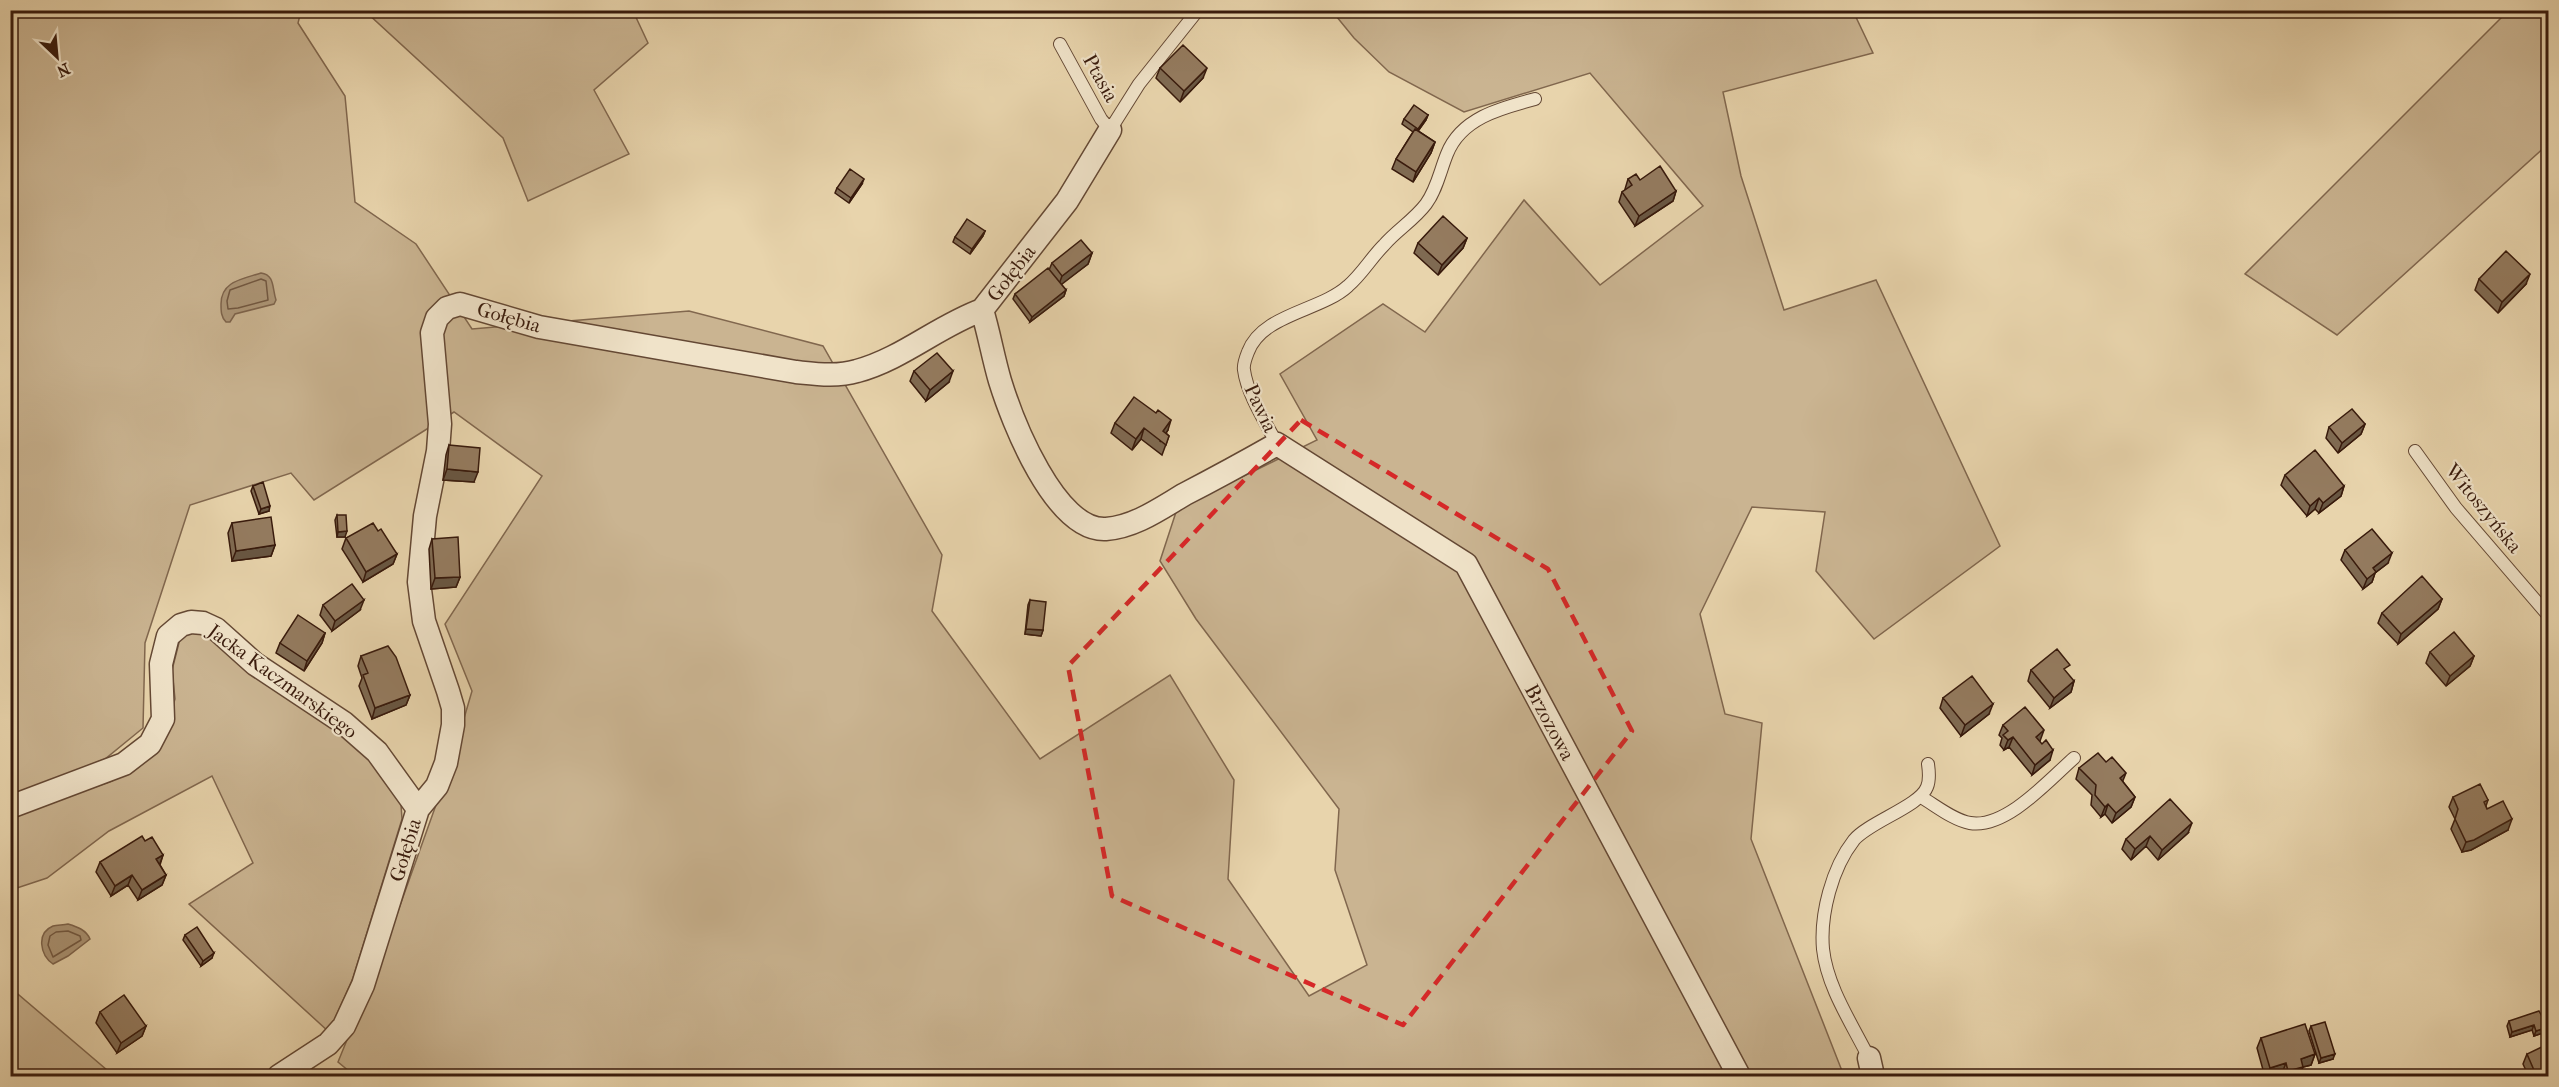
<svg xmlns="http://www.w3.org/2000/svg" width="2559" height="1087" font-family="'IM FELL French Canon',serif">
<style>
.green{fill:#cab491;stroke:#81674e;stroke-width:1.5}
.water{fill:#ac9576;stroke:#7e644c;stroke-width:1.5}
.lines{fill:none;stroke-linecap:round;stroke-linejoin:round}
.shore{stroke:#725841;stroke-width:1.5}
.lane-casing{stroke:#644834;stroke-width:14}
.street-casing{stroke:#644834;stroke-width:25}
.lane{stroke:#f0e3c9;stroke-width:12}
.street{stroke:#f0e3c9;stroke-width:22}
.wall{fill:#7f6a52;stroke:#381a0c;stroke-width:1.5}
.shaded-wall{fill:#685642;stroke:#381a0c;stroke-width:1.5}
.building{fill:#947b5f;stroke:#381a0c;stroke-width:1.5}
.marked{fill:none;stroke:#d62828;stroke-width:4.5;stroke-dasharray:12 8;stroke-linejoin:round}
.labels{text-anchor:middle;stroke-width:4.5;stroke-linejoin:round;paint-order:stroke}
.street-label{font-size:20px;fill:#381a0c;stroke:#f0e3c9}
</style>
<rect width="100%" height="100%" fill="#e8d4ac"/>
<filter id="stains"><feTurbulence type="fractalNoise" baseFrequency=".00333" numOctaves="4"/><feColorMatrix values="0 0 0 0 .2 0 0 0 0 .09 0 0 0 0 .02 0 0 0 .5 -.17"/></filter>
<radialGradient id="worn" r=".72"><stop offset=".6" stop-color="#630" stop-opacity="0"/><stop offset="1" stop-color="#630" stop-opacity=".3"/></radialGradient>
<path class="green" d="M 2509,10 L 2548,11 L 2548,144 L 2337,335 L 2245,274 Z
M 11,11 L 301,11 L 298,23 L 345,96 L 355,202 L 416,244 L 472,329 L 689,311 L 823,346 L 942,555 L 932,611 L 1040,759 L 1170,675 L 1234,780 L 1228,879 L 1309,996 L 1367,965 L 1335,870 L 1339,809 L 1196,619 L 1160,561 L 1177,509 L 1317,440 L 1280,374 L 1383,304 L 1425,332 L 1524,200 L 1600,285 L 1703,206 L 1590,73 L 1464,112 L 1389,72 L 1354,38 L 1332,11 L 1853,11 L 1873,53 L 1723,92 L 1741,176 L 1784,310 L 1876,280 L 2000,546 L 1874,639 L 1816,571 L 1825,512 L 1752,507 L 1700,614 L 1725,714 L 1762,723 L 1751,839 L 1844,1076 L 355,1076 L 338,1062 L 388,939 L 451,763 L 472,691 L 445,624 L 542,476 L 454,412 L 314,500 L 291,473 L 190,505 L 145,643 L 143,728 L 105,759 L 11,796 Z
M 361,11 L 633,11 L 648,43 L 594,90 L 629,154 L 528,201 L 503,138 L 367,13 Z
M 194,631 L 206,633 L 345,732 L 382,767 L 401,805 L 402,819 L 353,978 L 329,1032 L 189,904 L 253,863 L 212,776 L 109,831 L 47,878 L 11,890 L 10,816 L 112,781 L 161,746 L 175,699 L 172,670 L 181,635 Z
M 10,985 L 12,989 L 114,1076 L 11,1076 Z"/>
<path class="water" d="M 261,273 C 275,275 272,288 276,300 L 274,304 L 235,314 L 230,322 L 226,322 C 221,317 221,311 221,304 C 221,281 243,279 261,273 Z
M 68,924 C 78,927 86,930 90,939 L 68,956 L 53,964 C 40,955 36,933 53,926 C 57,925 64,925 68,924 Z"/>
<g class="lines">
<path class="shore" d="M 261,279 L 266,281 L 268,300 L 238,308 L 228,309 L 227,301 L 230,290 Z
M 68,931 L 80,936 L 81,940 L 53,957 L 48,945 L 50,936 L 56,932 Z"/>
<g class="lane-casing">
<path id="lane" d="M 1060,44 L 1101,119 L 1110,130 L 1139,84 L 1198,10
M 1277,444 C 1266,423 1247,394 1244,370 C 1243,365 1246,357 1248,352 C 1262,314 1321,311 1348,286 C 1362,274 1371,258 1384,245 C 1397,230 1414,220 1426,204 C 1437,189 1440,171 1447,154 C 1461,118 1501,108 1535,99
M 2415,451 L 2456,508 L 2548,615
M 1921,797 C 1935,805 1953,820 1970,823 C 2006,829 2049,780 2074,758
M 1869,1058 C 1852,1024 1827,987 1823,949 C 1820,914 1832,868 1854,840 C 1869,822 1920,806 1927,787 C 1930,780 1929,771 1928,764"/>
</g>
<g class="street-casing">
<path id="street" d="M 982,310 C 989,333 993,357 1000,381 C 1012,420 1055,532 1106,529 C 1135,527 1161,508 1185,494 C 1216,478 1247,461 1277,444 L 1466,564 L 1739,1076
M 10,807 L 124,764 L 150,744 L 163,719 L 161,664 L 168,636 L 181,625 L 191,622 L 203,623 L 216,629 L 255,664 L 344,723 L 377,752 L 418,809
M 1869,1058 L 1873,1076
M 279,1076 L 328,1044 L 344,1026 L 363,985 L 418,809 L 437,786 L 446,763 L 453,725 L 453,708 L 448,691 L 424,621 L 419,582 L 425,516 L 438,451 L 440,424 L 432,333 L 437,318 L 447,308 L 460,304 L 539,327 L 796,372 C 816,374 837,377 857,371 C 902,359 938,326 982,310 L 1067,201 L 1110,130"/>
</g>
<use href="#lane" class="lane"/>
<use href="#street" class="street"/>
</g>
<path class="wall" d="M 1160,68 L 1203,78 L 1180,102 L 1156,78 Z
M 1428,115 L 1426,120 L 1418,131 L 1435,142 L 1431,153 L 1413,182 L 1392,169 L 1396,159 L 1413,132 L 1402,124 L 1404,119 Z
M 1628,179 L 1640,180 L 1676,191 L 1673,201 L 1635,226 L 1619,202 L 1622,192 L 1625,190 L 1625,189 Z
M 862,184 L 849,203 L 835,193 L 837,188 Z
M 985,231 L 983,236 L 970,254 L 953,242 L 955,237 Z
M 1467,238 L 1463,248 L 1438,275 L 1414,253 L 1418,243 Z
M 1092,253 L 1088,264 L 1061,284 L 1066,290 L 1064,296 L 1030,322 L 1013,299 L 1015,294 L 1049,270 L 1052,263 Z
M 2479,279 L 2526,284 L 2498,313 L 2475,290 Z
M 914,371 L 949,382 L 926,401 L 910,381 Z
M 1156,413 L 1168,430 L 1166,433 L 1169,436 L 1162,455 L 1141,439 L 1132,450 L 1111,433 L 1115,423 Z
M 2365,424 L 2361,434 L 2338,453 L 2326,438 L 2329,427 Z
M 449,445 L 474,482 L 443,480 L 446,455 Z
M 2285,475 L 2344,486 L 2341,496 L 2319,513 L 2315,509 L 2307,516 L 2281,485 Z
M 253,486 L 269,511 L 259,514 L 251,491 Z
M 337,515 L 345,537 L 337,537 L 335,520 Z
M 232,523 L 275,545 L 271,556 L 232,561 L 228,533 Z
M 378,531 L 397,554 L 393,564 L 363,582 L 342,549 L 346,538 Z
M 432,539 L 460,577 L 456,587 L 431,589 L 429,549 Z
M 2345,550 L 2388,563 L 2375,573 L 2372,582 L 2363,589 L 2341,560 Z
M 2442,599 L 2438,609 L 2398,644 L 2378,623 L 2382,613 Z
M 1030,600 L 1043,630 L 1041,636 L 1025,634 L 1028,605 Z
M 323,605 L 360,610 L 332,631 L 320,615 Z
M 325,633 L 322,643 L 304,671 L 276,653 L 280,643 Z
M 2430,652 L 2474,656 L 2470,666 L 2446,686 L 2426,663 Z
M 361,656 L 410,695 L 406,705 L 372,719 L 359,686 L 362,678 L 358,666 Z
M 2031,670 L 2074,681 L 2071,692 L 2050,708 L 2028,681 Z
M 1943,698 L 1989,714 L 1961,736 L 1940,708 Z
M 2003,725 L 2040,741 L 2039,741 L 2050,760 L 2032,775 L 2009,747 L 2004,750 L 2000,745 L 2002,738 L 1999,735 Z
M 2079,768 L 2123,782 L 2135,797 L 2131,807 L 2112,823 L 2105,814 L 2101,817 L 2091,805 L 2092,795 L 2076,779 Z
M 2453,797 L 2488,800 L 2486,806 L 2487,809 L 2508,830 L 2471,850 L 2462,852 L 2451,829 L 2455,819 L 2449,807 Z
M 2188,833 L 2158,860 L 2146,846 L 2131,860 L 2122,849 L 2126,839 Z
M 145,841 L 163,855 L 160,865 L 166,875 L 162,885 L 138,900 L 128,885 L 111,896 L 96,872 L 100,862 Z
M 185,935 L 212,958 L 201,966 L 183,940 Z
M 100,1012 L 146,1026 L 142,1036 L 117,1053 L 96,1023 Z
M 2509,1021 L 2548,1027 L 2546,1032 L 2534,1036 L 2532,1030 L 2510,1037 L 2507,1026 Z
M 2311,1026 L 2333,1059 L 2319,1063 L 2309,1031 Z
M 2261,1038 L 2315,1054 L 2311,1065 L 2303,1067 L 2299,1077 L 2283,1077 L 2282,1073 L 2271,1077 L 2265,1077 L 2257,1048 Z
M 2527,1054 L 2548,1077 L 2529,1077 L 2523,1064 Z"/>
<path class="shaded-wall" d="M 1207,68 L 1203,78 L 1180,102 L 1184,91 Z
M 1428,115 L 1426,120 L 1416,134 L 1418,129 Z
M 1435,142 L 1431,153 L 1413,182 L 1416,172 Z
M 864,179 L 862,184 L 849,203 L 851,198 Z
M 1676,191 L 1673,201 L 1635,226 L 1639,216 Z
M 985,231 L 983,236 L 970,254 L 972,249 Z
M 1467,238 L 1463,248 L 1438,275 L 1442,265 Z
M 1092,253 L 1088,264 L 1058,287 L 1062,276 Z
M 2530,274 L 2526,284 L 2498,313 L 2502,302 Z
M 1066,290 L 1064,296 L 1030,322 L 1032,317 Z
M 953,371 L 949,382 L 926,401 L 930,390 Z
M 1171,420 L 1168,430 L 1160,442 L 1163,431 Z
M 2365,424 L 2361,434 L 2338,453 L 2342,443 Z
M 1144,428 L 1141,439 L 1132,450 L 1136,439 Z
M 447,469 L 478,472 L 474,482 L 443,480 Z
M 2344,486 L 2341,496 L 2319,513 L 2323,503 Z
M 2319,498 L 2315,509 L 2307,516 L 2310,506 Z
M 270,506 L 269,511 L 259,514 L 261,509 Z
M 347,531 L 345,537 L 337,537 L 338,532 Z
M 275,545 L 271,556 L 232,561 L 236,551 Z
M 2392,553 L 2388,563 L 2375,573 L 2372,582 L 2363,589 L 2367,579 L 2373,568 Z
M 397,554 L 393,564 L 363,582 L 366,572 Z
M 460,577 L 456,587 L 431,589 L 435,578 Z
M 2442,599 L 2438,609 L 2398,644 L 2401,634 Z
M 364,600 L 360,610 L 332,631 L 335,621 Z
M 1026,629 L 1043,630 L 1041,636 L 1025,634 Z
M 325,633 L 322,643 L 304,671 L 307,661 Z
M 2474,656 L 2470,666 L 2446,686 L 2450,676 Z
M 2074,681 L 2071,692 L 2050,708 L 2054,698 Z
M 410,695 L 406,705 L 372,719 L 375,708 Z
M 1993,704 L 1989,714 L 1961,736 L 1965,725 Z
M 2044,730 L 2040,741 L 2032,747 L 2036,737 Z
M 2013,737 L 2009,747 L 2004,750 L 2008,740 Z
M 2053,750 L 2050,760 L 2032,775 L 2035,765 Z
M 2126,773 L 2122,783 L 2120,778 Z
M 2135,797 L 2131,807 L 2112,823 L 2116,813 Z
M 2108,804 L 2105,814 L 2101,817 L 2105,807 Z
M 2512,819 L 2508,830 L 2471,850 L 2462,852 L 2466,842 Z
M 2192,823 L 2188,833 L 2158,860 L 2162,850 Z
M 2150,836 L 2146,846 L 2131,860 L 2135,849 Z
M 163,855 L 159,866 L 156,859 Z
M 132,875 L 128,885 L 111,896 L 115,886 Z
M 166,875 L 162,885 L 138,900 L 142,890 Z
M 214,953 L 212,958 L 201,966 L 203,961 Z
M 2534,1025 L 2532,1030 L 2510,1037 L 2512,1032 Z
M 146,1026 L 142,1036 L 117,1053 L 121,1043 Z
M 2548,1027 L 2546,1032 L 2534,1036 L 2536,1031 Z
M 2315,1054 L 2311,1065 L 2303,1067 L 2299,1077 L 2286,1077 L 2288,1071 L 2301,1059 Z
M 2335,1054 L 2333,1059 L 2319,1063 L 2321,1058 Z
M 2286,1063 L 2282,1073 L 2271,1077 L 2267,1077 L 2270,1068 Z"/>
<path class="building" d="M 1183,45 L 1207,68 L 1184,91 L 1160,68 Z
M 1414,105 L 1428,115 L 1418,129 L 1404,119 Z
M 1415,129 L 1435,142 L 1416,172 L 1396,159 Z
M 1660,166 L 1676,191 L 1639,216 L 1622,192 L 1632,185 L 1628,179 L 1636,174 L 1640,180 Z
M 850,169 L 864,179 L 851,198 L 837,188 Z
M 1443,216 L 1467,238 L 1442,265 L 1418,243 Z
M 967,219 L 985,231 L 972,249 L 955,237 Z
M 1081,240 L 1092,253 L 1062,276 L 1052,263 Z
M 2506,251 L 2530,274 L 2502,302 L 2479,279 Z
M 1048,268 L 1066,290 L 1032,317 L 1015,294 Z
M 937,353 L 953,371 L 930,390 L 914,371 Z
M 1134,397 L 1156,413 L 1158,410 L 1171,420 L 1163,431 L 1169,436 L 1166,445 L 1144,428 L 1136,439 L 1115,423 Z
M 2352,409 L 2365,424 L 2342,443 L 2329,427 Z
M 449,445 L 480,448 L 478,472 L 447,469 Z
M 2315,450 L 2344,486 L 2323,503 L 2319,498 L 2310,506 L 2285,475 Z
M 263,482 L 270,506 L 261,509 L 253,486 Z
M 337,515 L 346,515 L 347,531 L 338,532 Z
M 271,517 L 275,545 L 236,551 L 232,523 Z
M 373,523 L 378,531 L 381,529 L 397,554 L 366,572 L 346,538 Z
M 2372,529 L 2392,553 L 2373,568 L 2376,572 L 2367,579 L 2345,550 Z
M 458,537 L 460,577 L 435,578 L 432,539 Z
M 2422,576 L 2442,599 L 2401,634 L 2382,613 Z
M 352,584 L 364,600 L 335,621 L 323,605 Z
M 1030,600 L 1046,602 L 1043,630 L 1026,629 Z
M 298,615 L 325,633 L 307,661 L 280,643 Z
M 2454,632 L 2474,656 L 2450,676 L 2430,652 Z
M 388,646 L 396,657 L 410,695 L 375,708 L 363,675 L 368,673 L 361,656 Z
M 2057,649 L 2070,665 L 2064,669 L 2074,681 L 2054,698 L 2031,670 Z
M 1972,676 L 1993,704 L 1965,725 L 1943,698 Z
M 2025,707 L 2044,730 L 2036,737 L 2042,744 L 2046,740 L 2053,750 L 2035,765 L 2013,737 L 2008,740 L 2003,735 L 2008,731 L 2003,725 Z
M 2098,753 L 2106,762 L 2112,757 L 2126,773 L 2120,778 L 2135,797 L 2116,813 L 2108,804 L 2105,807 L 2095,795 L 2096,785 L 2079,768 Z
M 2480,784 L 2488,800 L 2484,802 L 2487,809 L 2503,801 L 2512,819 L 2474,840 L 2466,842 L 2455,819 L 2458,809 L 2453,797 Z
M 2170,799 L 2192,823 L 2162,850 L 2150,836 L 2135,849 L 2126,839 Z
M 142,836 L 145,841 L 152,837 L 163,855 L 156,859 L 166,875 L 142,890 L 132,875 L 115,886 L 100,862 Z
M 197,927 L 214,953 L 203,961 L 185,935 Z
M 124,995 L 146,1026 L 121,1043 L 100,1012 Z
M 2539,1011 L 2548,1027 L 2536,1031 L 2534,1025 L 2512,1032 L 2509,1021 Z
M 2325,1022 L 2335,1054 L 2321,1058 L 2311,1026 Z
M 2305,1024 L 2315,1054 L 2301,1059 L 2303,1067 L 2288,1071 L 2286,1063 L 2270,1068 L 2261,1038 Z
M 2548,1044 L 2548,1077 L 2537,1077 L 2527,1054 Z"/>
<path class="marked" d="M 1301,420 L 1548,569 L 1632,731 L 1403,1025 L 1112,896 L 1068,666 Z"/>
<g class="labels">
<g class="street-label">
<text transform="translate(1101 78) rotate(61)" y="7">Ptasia</text>
<text transform="translate(1011 273) rotate(-52)" y="7">Gołębia</text>
<text transform="translate(509 317) rotate(16)" y="7">Gołębia</text>
<text transform="translate(1261 408) rotate(65)" y="7">Pawia</text>
<text transform="translate(2484 508) rotate(51)" y="7">Witoszyńska</text>
<text transform="translate(283 681) rotate(36)" y="7">Jacka Kaczmarskiego</text>
<text transform="translate(1550 722) rotate(62)" y="7">Brzozowa</text>
<text transform="translate(405 850) rotate(-73)" y="7">Gołębia</text>
</g>
</g>
<rect width="2559" height="1087" fill="none" stroke="#e8d4ac" stroke-width="36"/>
<rect x="12" y="12" width="2535" height="1063" fill="none" stroke="#381a0c" stroke-width="3"/>
<rect x="18" y="18" width="2523" height="1051" fill="none" stroke="#381a0c" stroke-width="1.5"/>
<g transform="translate(57 57) rotate(154)" stroke="#f0e3c9" stroke-width="4.5" paint-order="stroke">
<path d="M0-4.5L10 22L0 15L-10 22Z" fill="#381a0c"/>
<text y="-9" font-size="16" font-weight="bold" text-anchor="middle" fill="#381a0c">N</text>
</g>
<rect width="100%" height="100%" filter="url(#stains)"/>
<rect width="100%" height="100%" fill="url(#worn)"/>
</svg>
